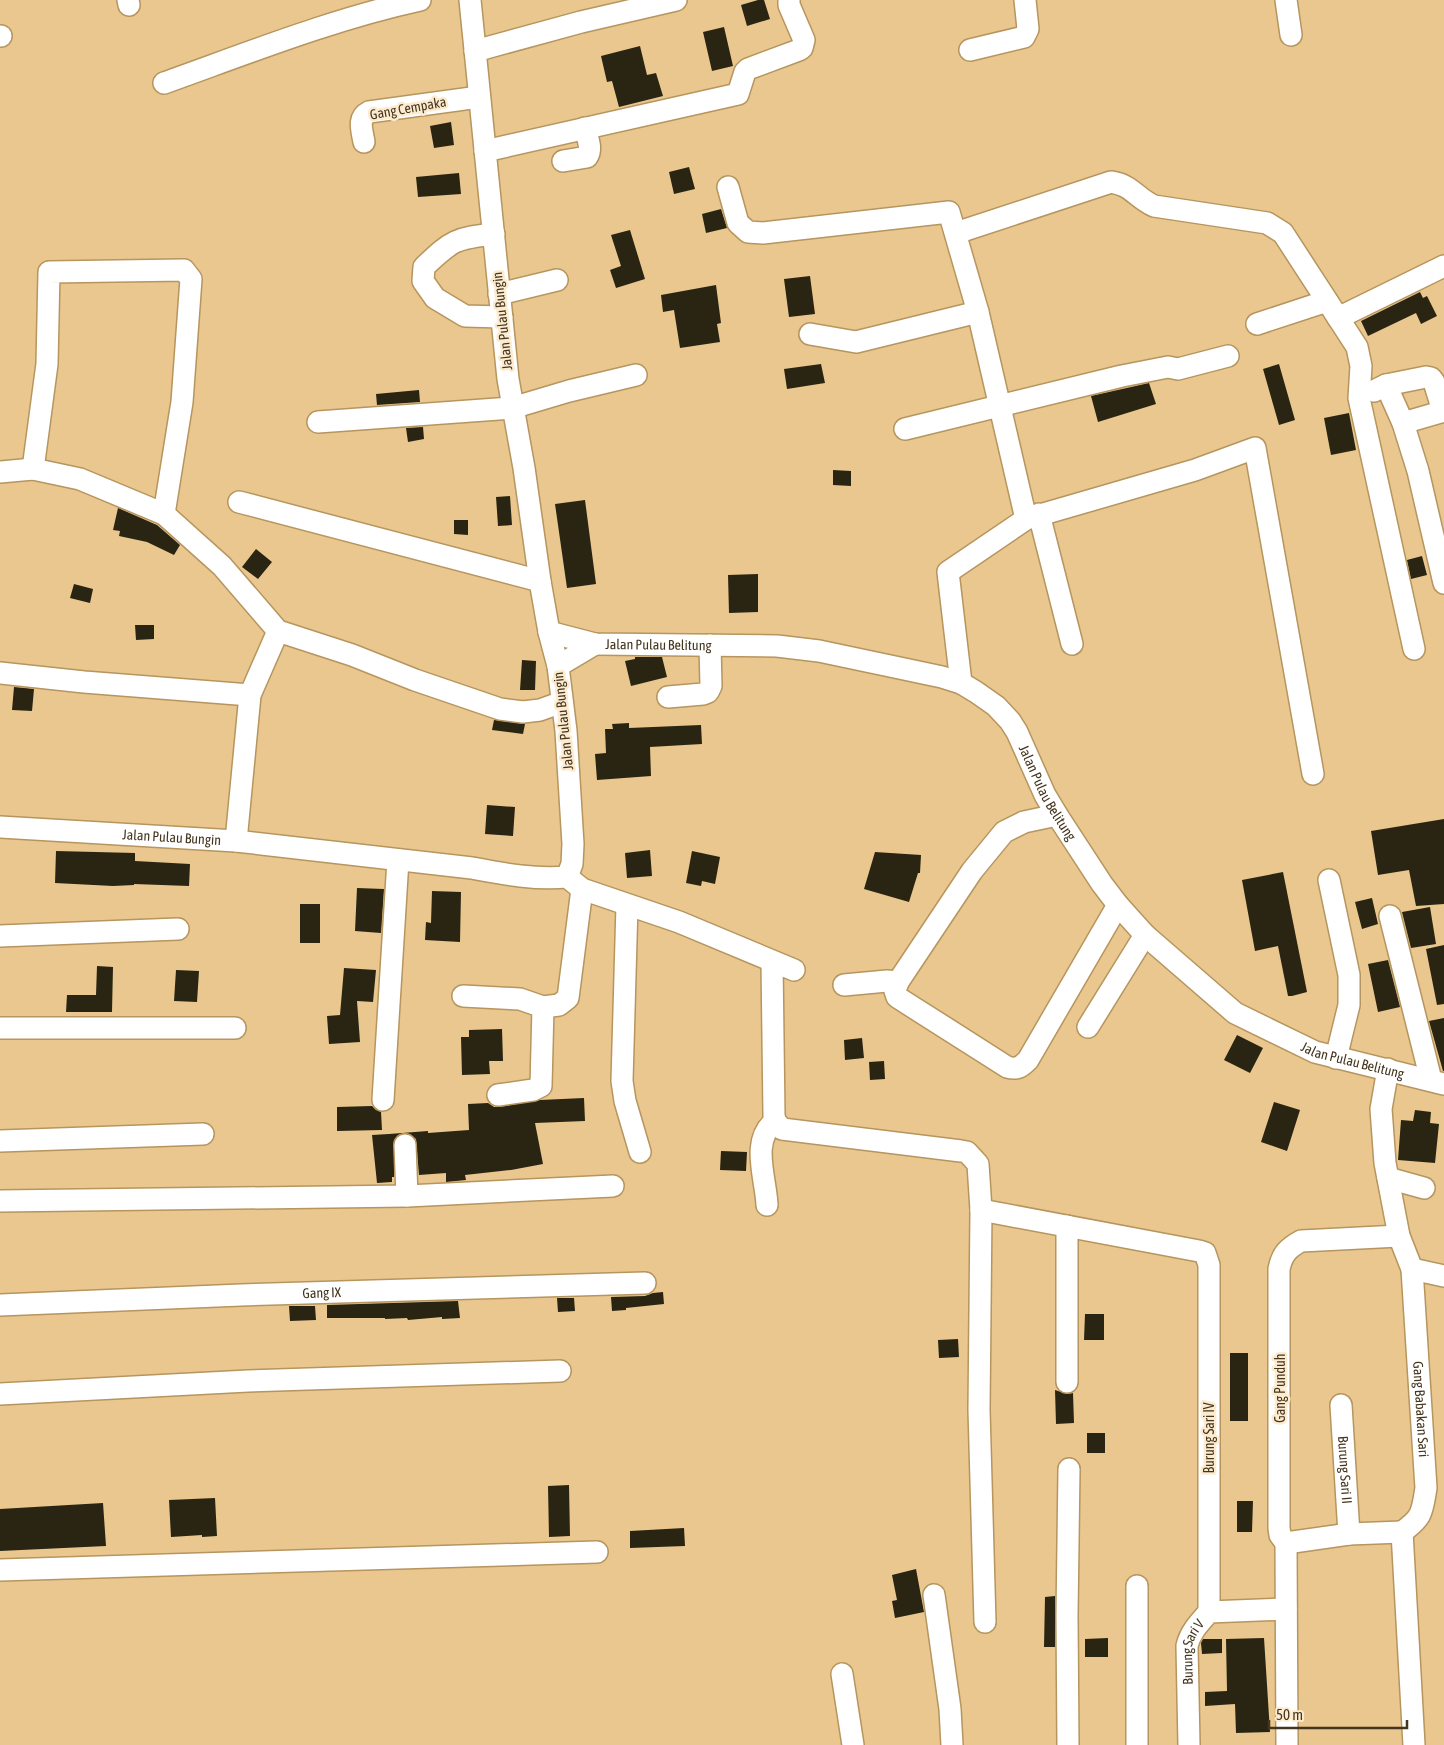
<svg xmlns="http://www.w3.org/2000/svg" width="1444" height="1745" font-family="'Asap Condensed',sans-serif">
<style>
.building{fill:#292512}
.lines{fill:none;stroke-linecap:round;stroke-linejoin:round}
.minor-casing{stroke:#b6955e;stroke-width:24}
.minor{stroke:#fff;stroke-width:21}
.labels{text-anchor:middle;stroke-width:5;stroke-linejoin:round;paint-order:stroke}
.street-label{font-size:14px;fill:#43351e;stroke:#fdebcf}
</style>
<rect width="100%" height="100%" fill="#eac78f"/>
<path class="building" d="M 758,0 L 764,0 L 770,19 L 747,26 L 741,5 Z
M 724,27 L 733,66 L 712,71 L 703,32 Z
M 640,46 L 647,75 L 656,73 L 663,96 L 619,107 L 612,81 L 607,82 L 601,56 Z
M 451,122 L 454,145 L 434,148 L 430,126 Z
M 689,167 L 695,189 L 674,194 L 669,172 Z
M 459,173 L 461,194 L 418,197 L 416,177 Z
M 721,209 L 727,228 L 706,233 L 702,214 Z
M 630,230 L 645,279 L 616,288 L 610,270 L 621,266 L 611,235 Z
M 810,276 L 815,314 L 789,317 L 784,279 Z
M 716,285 L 721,323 L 717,324 L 720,342 L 680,348 L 674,310 L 663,312 L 661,295 Z
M 1420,292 L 1423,298 L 1427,296 L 1437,316 L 1421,324 L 1416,313 L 1368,336 L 1361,321 Z
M 821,364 L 825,383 L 787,389 L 784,369 Z
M 1279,364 L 1295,420 L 1279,425 L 1263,369 Z
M 1149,383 L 1156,404 L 1098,422 L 1091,396 Z
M 419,390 L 420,402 L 377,405 L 376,394 Z
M 1349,413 L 1356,450 L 1331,455 L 1324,418 Z
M 423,427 L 424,439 L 408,442 L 406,428 Z
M 833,470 L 851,471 L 851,486 L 833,485 Z
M 510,496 L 512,525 L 498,526 L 496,497 Z
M 585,500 L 596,584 L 567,588 L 555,504 Z
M 118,508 L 157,525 L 180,545 L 174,555 L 147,542 L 119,536 L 120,531 L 113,530 Z
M 454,520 L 468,520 L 468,535 L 454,534 Z
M 256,549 L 272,562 L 258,579 L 242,567 Z
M 1422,556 L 1427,575 L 1411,579 L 1407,560 Z
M 758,574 L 758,612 L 729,613 L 728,575 Z
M 74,584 L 93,589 L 90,603 L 70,598 Z
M 135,625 L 154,625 L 154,639 L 136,640 Z
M 635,657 L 662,657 L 667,677 L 631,686 L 625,661 L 635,659 Z
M 522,660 L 536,661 L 535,690 L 520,690 Z
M 14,687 L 34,689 L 32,711 L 12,710 Z
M 494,720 L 525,724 L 523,734 L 492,730 Z
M 629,723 L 629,728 L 701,725 L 702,744 L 650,747 L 651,776 L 597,780 L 595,754 L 606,753 L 605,729 L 613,729 L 612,724 Z
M 487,805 L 515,807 L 513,836 L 485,834 Z
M 1444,819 L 1444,904 L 1416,906 L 1409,870 L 1378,875 L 1371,831 Z
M 650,850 L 652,876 L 627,878 L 625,853 Z
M 56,851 L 135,853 L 135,861 L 190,864 L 189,886 L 134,884 L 134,885 L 113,886 L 55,883 Z
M 692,851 L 720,857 L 715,884 L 702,881 L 701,886 L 686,883 Z
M 875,852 L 921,855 L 920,873 L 918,873 L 909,902 L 864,889 Z
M 1283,872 L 1307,992 L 1292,996 L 1288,996 L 1278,946 L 1255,951 L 1242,880 Z
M 357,888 L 384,889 L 381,933 L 355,931 Z
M 432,891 L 461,892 L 460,942 L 425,940 L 426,922 L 431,923 Z
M 1372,898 L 1378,924 L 1362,929 L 1355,902 Z
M 300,904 L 320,904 L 320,943 L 300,943 Z
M 1430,907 L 1436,944 L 1411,948 L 1402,912 Z
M 1444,945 L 1444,1004 L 1437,1005 L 1426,949 Z
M 1388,960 L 1400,1007 L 1378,1012 L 1368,964 Z
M 97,966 L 113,967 L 112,1012 L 66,1012 L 67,995 L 96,995 Z
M 344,968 L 376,970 L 373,1002 L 357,1001 L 360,1042 L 329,1044 L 327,1016 L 340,1015 Z
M 176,970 L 199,971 L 197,1002 L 174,1001 Z
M 1444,1018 L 1444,1071 L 1443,1071 L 1429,1021 Z
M 502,1029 L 503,1061 L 489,1061 L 490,1074 L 462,1075 L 461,1037 L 469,1037 L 469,1030 Z
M 1237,1035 L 1263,1048 L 1250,1073 L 1224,1060 Z
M 862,1038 L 864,1058 L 845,1060 L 844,1040 Z
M 884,1061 L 885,1079 L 870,1080 L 869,1062 Z
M 584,1098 L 585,1121 L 535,1123 L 543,1164 L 511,1170 L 465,1175 L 466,1180 L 446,1182 L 446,1173 L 419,1175 L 416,1139 L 410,1134 L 404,1133 L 398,1135 L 394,1140 L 394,1177 L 392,1177 L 392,1182 L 377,1183 L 372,1135 L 389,1134 L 428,1131 L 428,1133 L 469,1130 L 468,1104 L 488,1103 L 494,1107 L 500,1107 L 540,1100 Z
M 1274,1102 L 1300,1110 L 1287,1151 L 1261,1142 Z
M 372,1106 L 376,1110 L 381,1112 L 382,1130 L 337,1131 L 337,1107 Z
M 1415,1110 L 1431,1112 L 1430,1123 L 1439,1124 L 1435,1163 L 1398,1160 L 1401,1120 L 1413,1121 Z
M 721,1151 L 747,1152 L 746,1171 L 720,1170 Z
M 663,1292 L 664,1304 L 626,1308 L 626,1310 L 612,1311 L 611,1297 L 645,1296 L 653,1293 Z
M 557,1298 L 574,1298 L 575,1311 L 558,1312 Z
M 458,1301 L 460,1318 L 442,1319 L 442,1317 L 408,1320 L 407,1318 L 385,1319 L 385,1318 L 327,1318 L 327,1305 Z
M 289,1306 L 315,1306 L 316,1320 L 290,1321 Z
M 1085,1314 L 1104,1314 L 1104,1340 L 1084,1340 Z
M 958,1339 L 959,1357 L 939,1358 L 938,1340 Z
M 1230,1353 L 1248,1353 L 1248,1421 L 1230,1421 Z
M 1055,1390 L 1067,1394 L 1073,1393 L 1074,1423 L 1056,1424 Z
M 1087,1433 L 1105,1433 L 1105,1453 L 1087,1453 Z
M 569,1485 L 570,1536 L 549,1537 L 548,1486 Z
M 215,1498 L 217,1536 L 202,1537 L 202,1535 L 171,1537 L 169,1500 Z
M 1237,1501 L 1253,1501 L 1252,1532 L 1237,1532 Z
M 103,1503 L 106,1546 L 0,1551 L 0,1509 Z
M 684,1528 L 685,1546 L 630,1548 L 630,1531 Z
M 916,1569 L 924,1612 L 895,1618 L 892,1601 L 897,1600 L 892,1575 Z
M 1055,1596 L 1055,1647 L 1044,1647 L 1045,1597 Z
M 1108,1638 L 1108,1657 L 1085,1657 L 1085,1639 Z
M 1264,1638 L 1270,1732 L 1236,1733 L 1235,1704 L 1205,1706 L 1205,1692 L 1227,1691 L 1226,1639 Z
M 1203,1639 L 1222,1639 L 1222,1653 L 1202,1654 L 1201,1643 Z"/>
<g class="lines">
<g class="minor-casing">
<g id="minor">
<path d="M 128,0 L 129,5"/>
<path d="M 1286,0 L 1291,35"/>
<path d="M 0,36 L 1,36"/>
<path d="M 970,50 L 1024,37 L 1028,29 L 1025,0"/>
<path d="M 475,51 L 581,22 L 676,0"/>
<path d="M 164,83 C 248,53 333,19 420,0"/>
<path d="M 364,142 C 362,130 357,118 369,112 L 479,97"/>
<path d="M 485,151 L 738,94 L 745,72 L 748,69 L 799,50 L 802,48 L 804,40 L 789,5 L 789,0"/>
<path d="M 563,161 L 587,157 C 593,149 587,137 585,128"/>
<path d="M 728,187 L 738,223 L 748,232 L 763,233 L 949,212 L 978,312 L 1026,519"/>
<path d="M 956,233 L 1111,182 C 1132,185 1136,198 1154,206 L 1267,223 L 1283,233 L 1357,347 L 1361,366 L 1359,398 L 1414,649"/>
<path d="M 494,234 C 456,238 452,240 424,267 L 423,281 L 435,298 L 465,316 L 502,317"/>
<path d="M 499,294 L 557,280"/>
<path d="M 1338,318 L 1444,266"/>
<path d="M 1257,324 L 1327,301"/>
<path d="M 810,334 L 856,342 L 978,312"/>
<path d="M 1386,385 L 1403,423 L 1418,471 L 1444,583"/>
<path d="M 1374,391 L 1386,385 L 1426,377 L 1431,378 L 1434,382 L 1443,411"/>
<path d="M 318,422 L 512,408 L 569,391 L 636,375"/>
<path d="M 1403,423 L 1444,411"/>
<path d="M 905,429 L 1122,376 L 1168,367 L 1178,369 L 1228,356"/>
<path d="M 33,469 L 47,364 L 49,272 L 184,270 L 191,279 L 182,402 L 164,514"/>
<path d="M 0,472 L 33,469 L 80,479 L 164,514 L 222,566 L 278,631 L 352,655 L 415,680 L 500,709 L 523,712 L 540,710 L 562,702"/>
<path d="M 239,502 L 540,581"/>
<path d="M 1039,514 L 1072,644"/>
<path id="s1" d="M 549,632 L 595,644 L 777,646 L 819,651 L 942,677 L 961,683 L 976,692 L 996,706 L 1010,721 L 1017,732 L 1045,795 L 1057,815 L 1102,884 L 1118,905 L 1145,935 L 1235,1013 L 1315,1052 L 1444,1084"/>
<path d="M 558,666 L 595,644"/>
<path d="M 0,673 L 84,682 L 250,695"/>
<path d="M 961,683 L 948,572 L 1026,519 L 1195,470 L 1255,448 L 1313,774"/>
<path d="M 668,697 L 703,694 L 708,692 L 711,686 L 710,645"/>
<path d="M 1057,815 L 1024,822 L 1004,832 L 972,871 L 898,982 L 895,991 L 897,997 L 1007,1067 C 1017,1070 1021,1067 1028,1060 L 1118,905"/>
<path id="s2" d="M 0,827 L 236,841 L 472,868 C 504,874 535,880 567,877 L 572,864 L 573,844 L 566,731 L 558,666 L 549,632 L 540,581 L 524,468 L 508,379 L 470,0"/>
<path d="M 236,841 L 250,695 L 278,631"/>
<path d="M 571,880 L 582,889 L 679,922 L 794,970"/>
<path d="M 1329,880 L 1349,975 L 1349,1005 L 1336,1058"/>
<path d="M 627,905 L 622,1081 L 625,1101 L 640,1152"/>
<path d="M 1390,916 L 1431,1080"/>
<path d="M 0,936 L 178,929"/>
<path d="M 772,962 L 774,1115 L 775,1121 L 782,1129 L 961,1151 L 967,1152 L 978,1164 L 981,1210 L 979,1410 L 985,1622"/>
<path d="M 844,985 L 887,981 L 898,982"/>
<path d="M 463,996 L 520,999 L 543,1007"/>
<path d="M 1088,1027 L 1145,935"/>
<path d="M 0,1028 L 235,1028"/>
<path id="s3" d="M 1388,1069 L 1381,1109 L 1385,1163 L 1399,1236 L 1412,1269 L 1426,1488 C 1422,1512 1423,1517 1402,1532"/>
<path d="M 498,1095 L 533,1090 L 541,1086 L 543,1007 L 559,1005 L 568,998 L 582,889"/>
<path d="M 383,1100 L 398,860"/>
<path d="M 0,1141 L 203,1134"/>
<path d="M 405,1145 L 407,1196"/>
<path d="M 1388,1178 L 1424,1188"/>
<path d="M 0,1201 L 407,1196 L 613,1186"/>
<path d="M 767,1205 C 766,1178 750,1141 775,1121"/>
<path d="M 981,1210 L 1199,1251 L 1205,1253 L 1209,1265 L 1209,1612"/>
<path d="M 1067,1226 L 1067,1382"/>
<path d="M 1412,1269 L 1444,1276"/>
<path id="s4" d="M 0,1305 L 241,1295 L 645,1283"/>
<path d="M 0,1394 L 248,1381 L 560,1371"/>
<path id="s5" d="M 1341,1405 L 1349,1534"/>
<path d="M 1402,1532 L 1414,1745"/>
<path d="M 1286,1543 L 1280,1535 L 1279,1528 L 1279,1269 C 1282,1254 1288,1248 1301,1241 L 1399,1236"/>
<path d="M 1286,1543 L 1287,1745"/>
<path d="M 1286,1543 L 1349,1534 L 1402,1532"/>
<path d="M 0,1570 L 597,1552"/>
<path d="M 934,1595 L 950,1709 L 952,1745"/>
<path d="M 842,1674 L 853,1745"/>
<path d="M 1068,1745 L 1067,1616 L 1069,1469"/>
<path d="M 1137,1745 L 1137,1586"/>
<path id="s6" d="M 1189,1745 L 1187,1646 C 1190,1632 1200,1622 1209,1612 L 1286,1609"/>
</g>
</g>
<use href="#minor" class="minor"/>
</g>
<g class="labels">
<g class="street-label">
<text transform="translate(408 108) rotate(-10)" y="5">Gang Cempaka</text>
<text transform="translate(502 321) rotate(-96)" y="5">Jalan Pulau Bungin</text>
<text dy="5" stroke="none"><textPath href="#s1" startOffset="111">Jalan Pulau Belitung</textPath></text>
<text transform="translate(563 721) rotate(-96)" y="5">Jalan Pulau Bungin</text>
<text dy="5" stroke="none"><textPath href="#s1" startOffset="561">Jalan Pulau Belitung</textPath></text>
<text dy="5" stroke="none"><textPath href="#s2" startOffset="172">Jalan Pulau Bungin</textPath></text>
<text dy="5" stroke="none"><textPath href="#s1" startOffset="981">Jalan Pulau Belitung</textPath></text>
<text dy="5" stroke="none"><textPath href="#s4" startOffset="322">Gang IX</textPath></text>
<text transform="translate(1280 1388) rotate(-90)" y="5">Gang Punduh</text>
<text dy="5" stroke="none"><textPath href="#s3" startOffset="345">Gang Babakan Sari</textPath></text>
<text transform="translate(1209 1438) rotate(-90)" y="5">Burung Sari IV</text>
<text dy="5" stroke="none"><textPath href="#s5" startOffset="65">Burung Sari II</textPath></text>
<text dy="5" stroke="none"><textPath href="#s6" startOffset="94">Burung Sari V</textPath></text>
</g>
</g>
<path d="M1269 1720v8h138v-8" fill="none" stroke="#43351e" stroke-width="2.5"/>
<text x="1276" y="1720" font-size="15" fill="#43351e" stroke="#fdebcf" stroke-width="4" paint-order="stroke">50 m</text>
</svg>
